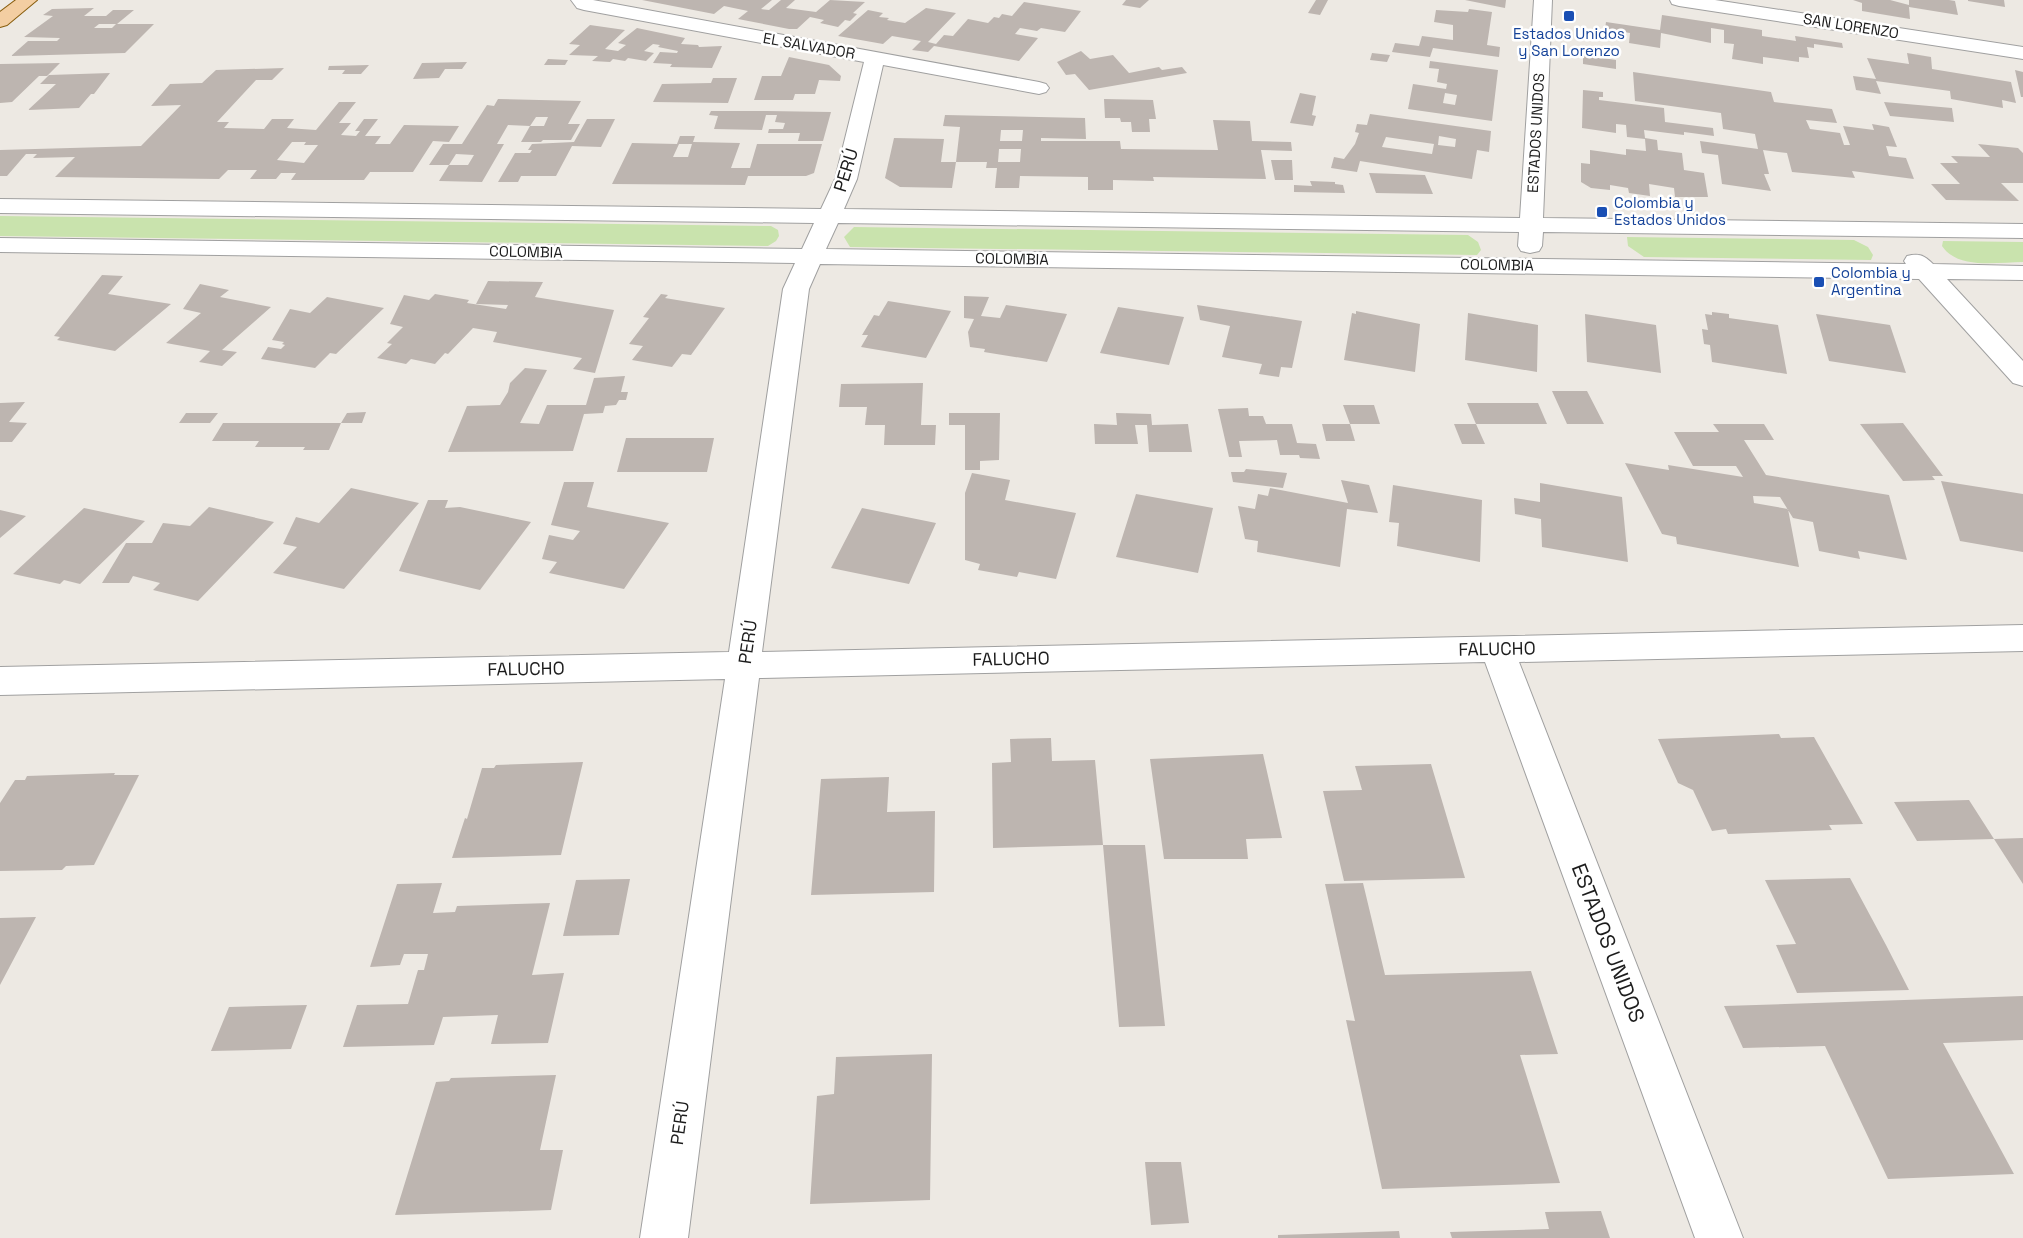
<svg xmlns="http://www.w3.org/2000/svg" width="2023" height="1238" font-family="'Space Grotesk',sans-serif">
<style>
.grass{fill:#c9e3ad}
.building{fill:#bdb5b0;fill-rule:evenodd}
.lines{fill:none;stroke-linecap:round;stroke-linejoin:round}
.minor-casing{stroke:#a0a0a0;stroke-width:2}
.tertiary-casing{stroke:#a0a0a0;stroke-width:2}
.primary-casing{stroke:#885d0d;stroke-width:2}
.minor{fill:#fff;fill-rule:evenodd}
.tertiary{fill:#fff;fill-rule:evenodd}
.primary{fill:#f3cea2;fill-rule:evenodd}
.transit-dot{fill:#1a4fb4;stroke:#fff;stroke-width:2}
.labels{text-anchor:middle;stroke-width:5;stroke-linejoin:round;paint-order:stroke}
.far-street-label{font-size:15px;fill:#1c1c1c;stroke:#fff}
.far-transit-label{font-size:15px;fill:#164399;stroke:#fff;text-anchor:start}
.street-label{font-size:18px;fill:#1c1c1c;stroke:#fff}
.near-street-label{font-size:21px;fill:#1c1c1c;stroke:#fff}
</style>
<rect width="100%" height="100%" fill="#ede9e3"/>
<path class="grass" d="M 0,216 L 771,226 L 778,230 L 779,236 L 776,241 L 768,246 L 0,236 Z
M 854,227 L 1468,235 L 1478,242 L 1481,250 L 1477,255 L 850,247 L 844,237 Z
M 1627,237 L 1854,240 L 1868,247 L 1873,255 L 1871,260 L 1644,257 L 1628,246 Z
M 1943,241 L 2023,242 L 2023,262 C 1998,262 1958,270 1942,246 Z"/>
<path class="building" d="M 642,0 L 772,0 L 761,9 L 769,10 L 781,0 L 795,0 L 786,8 L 816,12 L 830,0 L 865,2 L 853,13 L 857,14 L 850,21 L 845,20 L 838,27 L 820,23 L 824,20 L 810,17 L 797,29 L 789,29 L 738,19 L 748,11 L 724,6 L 714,14 Z
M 1126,0 L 1149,0 L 1140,8 L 1122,5 Z
M 1316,0 L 1328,0 L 1320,15 L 1308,13 Z
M 1465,0 L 1506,0 L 1505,8 Z
M 1853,0 L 1890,0 L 1909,5 L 1909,0 L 1949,0 L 1955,1 L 1958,15 L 1909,7 L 1910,19 L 1862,11 L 1862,3 Z
M 1968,0 L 2004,0 L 2005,7 L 1968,1 Z
M 1024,2 L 1081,11 L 1065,32 L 1041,28 L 1037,31 L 1020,28 L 1015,34 L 1038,38 L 1019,61 L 934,46 L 928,52 L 912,50 L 921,41 L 892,36 L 883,44 L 838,36 L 868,10 L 883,13 L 879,17 L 889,18 L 887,20 L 905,23 L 926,8 L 956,13 L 928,42 L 936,44 L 944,35 L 953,36 L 968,19 L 988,23 L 994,17 L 999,18 L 1002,14 L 1012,16 Z
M 94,8 L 84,16 L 106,16 L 113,10 L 134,10 L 117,24 L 99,24 L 94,28 L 112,28 L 116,24 L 154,24 L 125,53 L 11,56 L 28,41 L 57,41 L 60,38 L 24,37 L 53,16 L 43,15 L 52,9 Z
M 1469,9 L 1492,12 L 1487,45 L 1500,47 L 1499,57 L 1433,48 L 1430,57 L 1392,52 L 1395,43 L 1419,46 L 1422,36 L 1453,40 L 1453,25 L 1434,22 L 1436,10 L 1468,12 Z
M 1662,15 L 1762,30 L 1762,36 L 1796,41 L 1795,36 L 1842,43 L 1843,48 L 1814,44 L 1814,48 L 1807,47 L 1809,58 L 1799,57 L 1799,62 L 1763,57 L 1763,64 L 1732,59 L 1734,44 L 1724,43 L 1724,30 L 1711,28 L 1711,43 L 1661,33 L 1660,48 L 1629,43 L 1630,33 L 1605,29 L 1606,22 L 1660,30 Z
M 590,25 L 625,30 L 605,49 L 618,51 L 626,45 L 618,43 L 637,28 L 685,38 L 681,44 L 698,45 L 699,47 L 722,46 L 712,68 L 670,67 L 672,64 L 653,63 L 660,52 L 677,53 L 678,51 L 658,47 L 660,45 L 653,44 L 644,51 L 654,53 L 646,61 L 628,58 L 625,61 L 613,59 L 610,62 L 592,61 L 598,56 L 569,55 L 580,45 L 569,44 Z
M 1081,51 L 1090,59 L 1113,55 L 1129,73 L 1159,67 L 1162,70 L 1182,67 L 1187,73 L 1089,90 L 1075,74 L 1066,75 L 1057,62 Z
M 1372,53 L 1390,55 L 1387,62 L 1370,60 Z
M 1907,53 L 1931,57 L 1932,69 L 2011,82 L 2016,103 L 2002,100 L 2003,108 L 1951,99 L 1950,91 L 1876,81 L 1881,94 L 1856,90 L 1853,76 L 1876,79 L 1867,58 L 1909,64 Z
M 1583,55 L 1616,60 L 1616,69 L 1583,64 Z
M 789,57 L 829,65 L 841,76 L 840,81 L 819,80 L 815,94 L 795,94 L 793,100 L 754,100 L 762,76 L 781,76 Z
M 548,59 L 568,60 L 565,65 L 544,65 Z
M 1430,61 L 1498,70 L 1492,121 L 1408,109 L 1413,84 L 1446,89 L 1447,84 L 1437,82 L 1439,69 L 1429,68 ZM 1445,93 L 1457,95 L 1455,105 L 1443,103 Z
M 467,62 L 462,69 L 445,69 L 439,78 L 413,79 L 422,63 Z
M 60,63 L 47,76 L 39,76 L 12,102 L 0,103 L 0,64 Z
M 369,65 L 361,74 L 342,74 L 345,70 L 328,70 L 329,66 Z
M 284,68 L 272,80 L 256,80 L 217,122 L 229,122 L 224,128 L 264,129 L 272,119 L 294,119 L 287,128 L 316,130 L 339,102 L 356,102 L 339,123 L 351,123 L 341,135 L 356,136 L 360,131 L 355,131 L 364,119 L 378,119 L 365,136 L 381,136 L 375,144 L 390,144 L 404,125 L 459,126 L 449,142 L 433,141 L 413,172 L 370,172 L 364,180 L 291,180 L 296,173 L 281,173 L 276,179 L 250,179 L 257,170 L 228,170 L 219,179 L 55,177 L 75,157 L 33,158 L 37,154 L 26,154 L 7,176 L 0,176 L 0,150 L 141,146 L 181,105 L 151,106 L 170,84 L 202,83 L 216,70 ZM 292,142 L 306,142 L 304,145 L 318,145 L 304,163 L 277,160 Z
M 2015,70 L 2023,72 L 2023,97 L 2021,97 Z
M 1633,72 L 1771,92 L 1774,102 L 1832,109 L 1837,123 L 1806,120 L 1810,129 L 1840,133 L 1844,145 L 1850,145 L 1843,126 L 1874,130 L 1872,124 L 1889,127 L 1897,147 L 1886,146 L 1889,156 L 1906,158 L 1914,179 L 1852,171 L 1855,178 L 1792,172 L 1787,153 L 1763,150 L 1769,174 L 1764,174 L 1771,191 L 1722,184 L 1718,155 L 1702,153 L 1700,141 L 1758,149 L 1755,134 L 1723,129 L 1721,113 L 1635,101 Z
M 110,73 L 94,94 L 91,94 L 79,108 L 28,110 L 56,84 L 40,84 L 49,75 Z
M 713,78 L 737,78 L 728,103 L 653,102 L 662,84 L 711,83 Z
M 1583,90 L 1603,92 L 1603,97 L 1599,97 L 1599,100 L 1664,108 L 1665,122 L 1713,128 L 1714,136 L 1684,132 L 1684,135 L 1644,130 L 1645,138 L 1657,140 L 1658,150 L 1682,153 L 1684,170 L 1704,173 L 1708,197 L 1675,197 L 1674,188 L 1649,184 L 1650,196 L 1629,193 L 1628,188 L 1610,185 L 1610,190 L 1591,188 L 1581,182 L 1581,163 L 1590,164 L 1590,150 L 1626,155 L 1626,149 L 1646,151 L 1645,139 L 1627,137 L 1626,125 L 1616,124 L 1616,133 L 1582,128 Z
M 1300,93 L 1316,96 L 1312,115 L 1316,116 L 1313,126 L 1290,123 Z
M 498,99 L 581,101 L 568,124 L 580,124 L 571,140 L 543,140 L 541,142 L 521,142 L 530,126 L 544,126 L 548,117 L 536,117 L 530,126 L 508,125 L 497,144 L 504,144 L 482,182 L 439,181 L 449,165 L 429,165 L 443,144 L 462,144 L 487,105 L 494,106 ZM 456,154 L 474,155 L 468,165 L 449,165 Z
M 1104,99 L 1153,100 L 1156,119 L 1149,119 L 1150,132 L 1132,132 L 1131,122 L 1121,122 L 1120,118 L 1105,118 Z
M 1884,102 L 1952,108 L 1954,122 L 1890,116 Z
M 711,111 L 767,111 L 831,112 L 823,141 L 798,141 L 800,133 L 768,133 L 769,129 L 783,129 L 785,123 L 775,122 L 777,115 L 766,115 L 762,130 L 714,129 L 718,116 L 709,115 Z
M 1370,114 L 1491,131 L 1489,152 L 1477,150 L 1472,179 L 1360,161 L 1357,172 L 1331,168 L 1334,157 L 1344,159 L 1355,144 L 1359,133 L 1355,132 L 1357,124 L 1367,125 ZM 1439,136 L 1456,139 L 1455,147 L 1438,145 ZM 1386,137 L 1434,144 L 1432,154 L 1382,147 Z
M 945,115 L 1085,118 L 1086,139 L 1041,138 L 1041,141 L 1120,141 L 1121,149 L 1218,150 L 1213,120 L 1250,121 L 1252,141 L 1291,142 L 1292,151 L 1261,150 L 1266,179 L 1153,177 L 1154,181 L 1113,180 L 1113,190 L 1088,190 L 1088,177 L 1020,176 L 1019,188 L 995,188 L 997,168 L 986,168 L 987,162 L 956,162 L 960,127 L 943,126 ZM 1001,130 L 1023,130 L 1022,141 L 1000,141 ZM 999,149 L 1021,149 L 1020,162 L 998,162 Z
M 587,119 L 615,119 L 601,147 L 572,146 L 556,176 L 521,176 L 518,182 L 498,182 L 515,153 L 530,153 L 532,150 L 528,150 L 532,144 L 574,142 Z
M 680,136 L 695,136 L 693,142 L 740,143 L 731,168 L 750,168 L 757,144 L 822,144 L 814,173 L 806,176 L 748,176 L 745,185 L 612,184 L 632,143 L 677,144 ZM 679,144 L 692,144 L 688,157 L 673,157 Z
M 894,138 L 944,139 L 941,162 L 956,162 L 952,188 L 900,187 L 885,178 Z
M 1978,144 L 2018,148 L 2023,153 L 2023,183 L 2001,183 L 2019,201 L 1946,200 L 1931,184 L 1960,184 L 1940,163 L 1958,163 L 1951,156 L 1990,157 Z
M 1271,160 L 1292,160 L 1293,180 L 1275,180 Z
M 1369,173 L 1425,175 L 1433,194 L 1376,193 Z
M 1310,181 L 1335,182 L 1335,184 L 1343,185 L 1345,193 L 1294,192 L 1294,185 L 1312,186 Z
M 102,275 L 123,276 L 108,294 L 171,304 L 115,351 L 57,340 L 60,337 L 54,336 Z
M 488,281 L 543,282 L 535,297 L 614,310 L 595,373 L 573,369 L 582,358 L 493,342 L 497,332 L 473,328 L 448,354 L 445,353 L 435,364 L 411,359 L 406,364 L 377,358 L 392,344 L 387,343 L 403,327 L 390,324 L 404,295 L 429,300 L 435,294 L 469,300 L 467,303 L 506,309 L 508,305 L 476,304 Z
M 200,284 L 229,290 L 220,297 L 271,307 L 222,350 L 237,352 L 222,366 L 199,362 L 210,351 L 166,343 L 201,313 L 183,309 Z
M 661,294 L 668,295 L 665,298 L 725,308 L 691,355 L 682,354 L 672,367 L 632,360 L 643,346 L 629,344 L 649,318 L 643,317 Z
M 964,296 L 989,297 L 981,316 L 1000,318 L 1006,305 L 1067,314 L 1047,362 L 984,352 L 985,349 L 970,347 L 968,332 L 974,319 L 964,318 Z
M 327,297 L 384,308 L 336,354 L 330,353 L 315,368 L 261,359 L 268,347 L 281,349 L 285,345 L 282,344 L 284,342 L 272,340 L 290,309 L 310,313 Z
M 888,301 L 951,311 L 926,358 L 861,347 L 868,335 L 862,335 L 874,315 L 879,316 Z
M 1197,305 L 1302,321 L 1292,368 L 1281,367 L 1279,377 L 1259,374 L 1262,364 L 1222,357 L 1230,326 L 1200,320 Z
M 1118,307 L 1184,317 L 1169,365 L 1100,353 Z
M 1356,311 L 1420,324 L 1415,372 L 1344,360 L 1352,313 L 1356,314 Z
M 1712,312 L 1729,314 L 1729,318 L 1778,325 L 1787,374 L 1712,362 L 1710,345 L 1704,344 L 1702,329 L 1708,330 L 1705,314 L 1712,315 Z
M 1468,313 L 1538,325 L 1537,372 L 1465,360 Z
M 1585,314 L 1656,325 L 1661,373 L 1587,362 Z
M 1816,314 L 1890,325 L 1906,373 L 1829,361 Z
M 525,368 L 547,370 L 520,423 L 539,424 L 547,405 L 586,405 L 594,378 L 625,376 L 621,392 L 628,392 L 626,400 L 619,400 L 616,405 L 605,406 L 603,413 L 584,414 L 573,451 L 448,452 L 467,406 L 500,405 L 508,392 L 510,383 Z
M 923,383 L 921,425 L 936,425 L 935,445 L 884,445 L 885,425 L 865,425 L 867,407 L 839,407 L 841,384 Z
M 1552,391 L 1587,391 L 1604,424 L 1567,424 Z
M 25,402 L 9,422 L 27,423 L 12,442 L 0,442 L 0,403 Z
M 1467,403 L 1538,403 L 1547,424 L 1476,424 Z
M 1343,405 L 1374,405 L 1380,424 L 1350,424 L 1355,441 L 1326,441 L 1322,424 L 1350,424 Z
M 1248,408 L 1249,416 L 1263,416 L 1266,424 L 1292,424 L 1297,443 L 1316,444 L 1320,459 L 1300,458 L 1299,455 L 1280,455 L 1277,440 L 1239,441 L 1242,457 L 1229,457 L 1218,409 Z
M 366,412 L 362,423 L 341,423 L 329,450 L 303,450 L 305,447 L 255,447 L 259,441 L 212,441 L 223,423 L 341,423 L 347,413 Z
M 186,413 L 218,413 L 210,423 L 179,423 Z
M 949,413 L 1000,413 L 999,460 L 980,461 L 980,470 L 965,470 L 965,425 L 949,425 Z
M 1116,413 L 1151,414 L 1152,425 L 1188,424 L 1192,452 L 1149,452 L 1147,425 L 1135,425 L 1138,444 L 1095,444 L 1094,424 L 1117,425 Z
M 1903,423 L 1943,476 L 1932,476 L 1935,480 L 1903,481 L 1860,424 Z
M 1454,424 L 1476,424 L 1485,444 L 1462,444 Z
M 1713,424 L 1764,424 L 1774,440 L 1744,440 L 1766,475 L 1889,495 L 1907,560 L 1858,551 L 1860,559 L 1819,551 L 1813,522 L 1793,518 L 1780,497 L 1753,496 L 1754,503 L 1788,509 L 1799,567 L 1677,544 L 1676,537 L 1662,534 L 1625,463 L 1669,470 L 1668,465 L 1743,477 L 1736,466 L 1693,466 L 1674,432 L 1719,432 Z
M 626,438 L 714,438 L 707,472 L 617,472 Z
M 1246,469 L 1287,473 L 1283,488 L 1233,482 L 1231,472 L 1244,472 Z
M 972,473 L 1010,480 L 1005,500 L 1076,513 L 1056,579 L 1019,572 L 1017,577 L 978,570 L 980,564 L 965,560 L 965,493 Z
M 1341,480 L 1369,485 L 1378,513 L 1347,509 L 1340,567 L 1257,552 L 1258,541 L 1245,539 L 1238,506 L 1255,509 L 1258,494 L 1268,496 L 1270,488 L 1348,503 Z
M 1941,481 L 2023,494 L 2023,552 L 1960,541 Z
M 564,482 L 594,482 L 587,507 L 669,523 L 624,589 L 549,573 L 557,562 L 542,559 L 549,535 L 573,540 L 580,531 L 551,525 Z
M 1540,483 L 1622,497 L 1628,562 L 1542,547 L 1541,519 L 1515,514 L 1514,498 L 1540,502 Z
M 1393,485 L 1482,500 L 1480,562 L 1397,546 L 1399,523 L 1389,522 Z
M 351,488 L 419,503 L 344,589 L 273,573 L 297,547 L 283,544 L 296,517 L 319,523 Z
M 1136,494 L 1213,508 L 1198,573 L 1116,557 Z
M 428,500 L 448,500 L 445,508 L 460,507 L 531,522 L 480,590 L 399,571 Z
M 209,507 L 274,522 L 198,601 L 153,590 L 160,583 L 133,576 L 129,583 L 102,583 L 126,543 L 152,543 L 163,523 L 190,526 Z
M 84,508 L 145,521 L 80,584 L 64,580 L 60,584 L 13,574 Z
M 862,508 L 936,523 L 909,584 L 831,568 Z
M 0,510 L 26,516 L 0,538 Z
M 1779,734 L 1781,738 L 1814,737 L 1863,824 L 1829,825 L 1832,830 L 1728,834 L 1726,829 L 1712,831 L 1693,790 L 1678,783 L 1658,739 Z
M 1051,738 L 1052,761 L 1095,760 L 1103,845 L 993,848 L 992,763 L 1011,762 L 1010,739 Z
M 1263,754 L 1282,838 L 1246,839 L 1248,859 L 1164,859 L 1150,759 Z
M 583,762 L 561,855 L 452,858 L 465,818 L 467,819 L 482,768 L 494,768 L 496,765 Z
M 1431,764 L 1465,878 L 1344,881 L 1323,791 L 1362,790 L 1355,766 Z
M 115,773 L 114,775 L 139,775 L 94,865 L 66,866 L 62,870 L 0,871 L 0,803 L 15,780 L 25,780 L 27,776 Z
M 889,777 L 887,812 L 935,811 L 934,892 L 811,895 L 821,779 Z
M 1969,800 L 1994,839 L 2023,838 L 2023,884 L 1994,839 L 1917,841 L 1894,802 Z
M 1103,845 L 1145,845 L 1165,1026 L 1119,1027 Z
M 1850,878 L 1886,945 L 1909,990 L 1797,993 L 1776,945 L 1796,944 L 1765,880 Z
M 630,879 L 619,935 L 563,936 L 576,880 Z
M 442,883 L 433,913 L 455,912 L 457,906 L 550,903 L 532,975 L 564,973 L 548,1043 L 491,1044 L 498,1015 L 443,1017 L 434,1045 L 343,1047 L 357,1005 L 408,1004 L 418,970 L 424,970 L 428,954 L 404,954 L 400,965 L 370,967 L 397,884 Z
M 1363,883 L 1385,975 L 1531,971 L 1558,1054 L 1520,1055 L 1560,1183 L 1382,1189 L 1346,1020 L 1355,1021 L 1325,884 Z
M 36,917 L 0,985 L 0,918 Z
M 2023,996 L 2023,1040 L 1943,1043 L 2014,1174 L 1888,1179 L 1825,1046 L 1743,1048 L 1724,1006 Z
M 307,1005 L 291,1049 L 211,1051 L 229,1007 Z
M 932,1054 L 930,1200 L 810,1204 L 817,1096 L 834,1094 L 836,1057 Z
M 556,1075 L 540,1150 L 563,1150 L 551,1210 L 395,1215 L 436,1082 L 449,1081 L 451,1078 Z
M 1145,1162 L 1181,1162 L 1189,1223 L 1151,1225 Z
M 1601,1211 L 1610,1238 L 1452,1238 L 1450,1232 L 1549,1229 L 1545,1212 Z
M 1399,1231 L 1400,1238 L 1278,1238 L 1278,1235 Z"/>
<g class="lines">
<g class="minor-casing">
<path id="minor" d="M 571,0 L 593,0 L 1039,82 L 1046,84 L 1049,88 L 1046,92 L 1039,94 L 883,65 L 857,179 L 844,209 L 1520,218 L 1534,0 L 1552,0 L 1543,218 L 2023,224 L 2023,238 L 1543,232 L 1542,246 L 1539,251 L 1530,253 L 1521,251 L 1518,246 L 1519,232 L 838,223 L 826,249 L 1906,264 L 1904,261 L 1907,256 C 1919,253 1924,255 1933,264 L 2023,266 L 2023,280 L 1947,279 L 2023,361 L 2023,386 L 2013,383 L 1919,279 L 820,264 L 809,289 L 762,652 L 2023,625 L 2023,651 L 1519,662 L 1743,1238 L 1695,1238 L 1485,662 L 759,678 L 688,1238 L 640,1238 L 725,679 L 0,695 L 0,667 L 729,652 L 783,289 L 795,263 L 0,252 L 0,238 L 802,249 L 814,223 L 0,213 L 0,199 L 821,209 L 835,179 L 864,62 L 584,10 L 577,8 Z"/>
</g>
<g class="tertiary-casing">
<path id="tertiary" d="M 1670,0 L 1715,0 L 2023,47 L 2023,59 L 1679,6 L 1672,4 Z"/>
</g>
<g class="primary-casing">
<path id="primary" d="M 16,0 L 37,0 L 7,25 L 0,27 L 0,12 Z"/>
</g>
<use href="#minor" class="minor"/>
<use href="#tertiary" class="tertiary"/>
<use href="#primary" class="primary"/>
</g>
<g class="transit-dot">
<rect x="1563" y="10" width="12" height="12" rx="3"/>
<rect x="1596" y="206" width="12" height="12" rx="3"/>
<rect x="1813" y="276" width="12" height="12" rx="3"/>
</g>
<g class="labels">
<g class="far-street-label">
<text transform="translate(1851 26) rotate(9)" y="5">SAN LORENZO</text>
<text transform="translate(809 46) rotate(10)" y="5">EL SALVADOR</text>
<text transform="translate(1536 133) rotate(-87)" y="5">ESTADOS UNIDOS</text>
<text transform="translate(526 252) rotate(1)" y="5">COLOMBIA</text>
<text transform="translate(1012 259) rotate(1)" y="5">COLOMBIA</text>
<text transform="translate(1497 265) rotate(1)" y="5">COLOMBIA</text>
</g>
<g class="far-transit-label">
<text x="1569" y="39" text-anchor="middle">Estados Unidos<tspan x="1569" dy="17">y San Lorenzo</tspan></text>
<text x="1614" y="208">Colombia y<tspan x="1614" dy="17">Estados Unidos</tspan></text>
<text x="1831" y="278">Colombia y<tspan x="1831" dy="17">Argentina</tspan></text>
</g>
<g class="street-label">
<text transform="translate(846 170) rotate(-73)" y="6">PERÚ</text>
<text transform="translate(748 642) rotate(-82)" y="6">PERÚ</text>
<text transform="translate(1497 649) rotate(-1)" y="6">FALUCHO</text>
<text transform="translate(1011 659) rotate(-1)" y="6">FALUCHO</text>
<text transform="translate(526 669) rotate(-1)" y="6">FALUCHO</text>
<text transform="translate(680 1123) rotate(-82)" y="6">PERÚ</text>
</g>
<g class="near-street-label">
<text transform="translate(1608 943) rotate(69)" y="7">ESTADOS UNIDOS</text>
</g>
</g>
</svg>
